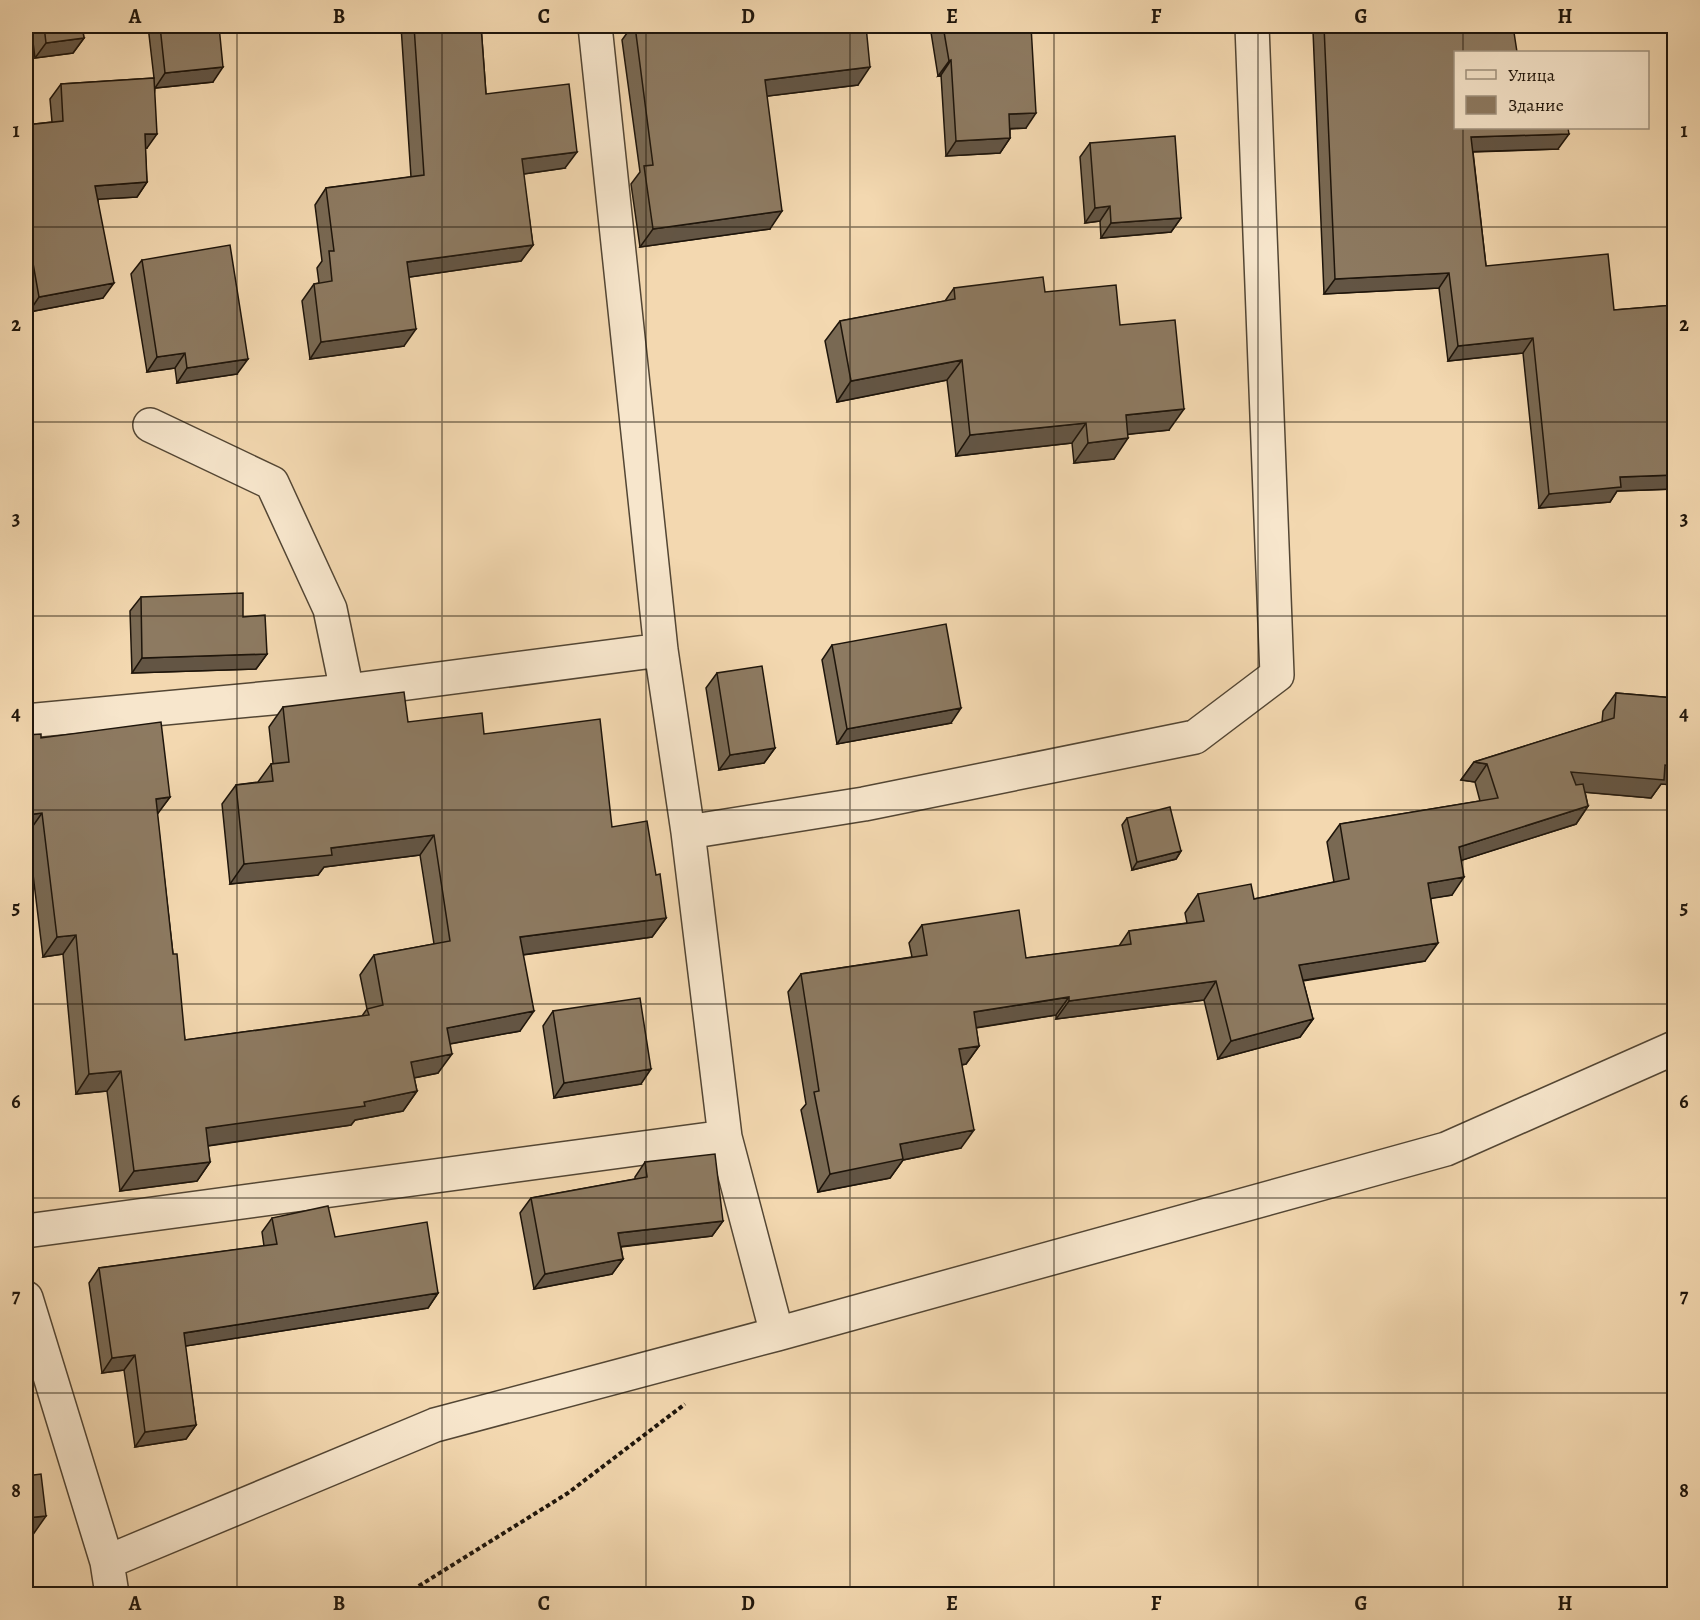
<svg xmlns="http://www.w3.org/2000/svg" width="1700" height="1620" font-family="Alegreya,serif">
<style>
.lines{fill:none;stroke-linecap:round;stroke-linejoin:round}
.minor-casing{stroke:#534634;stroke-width:36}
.path{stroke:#1e150b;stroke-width:4;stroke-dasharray:4.5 3;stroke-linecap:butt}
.minor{stroke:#f7e6cc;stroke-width:33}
.wall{fill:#796953;stroke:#1e150b;stroke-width:1.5}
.shaded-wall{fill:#635544;stroke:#1e150b;stroke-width:1.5}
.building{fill:#8d7a61;stroke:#1e150b;stroke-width:1.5}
.grid{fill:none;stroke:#1e150b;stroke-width:1.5;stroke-opacity:0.55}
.neatline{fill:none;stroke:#1e150b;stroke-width:2}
.grid-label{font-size:20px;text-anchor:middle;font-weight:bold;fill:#1e150b}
</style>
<rect width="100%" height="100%" fill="#f3d8b0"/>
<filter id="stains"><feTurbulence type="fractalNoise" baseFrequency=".00333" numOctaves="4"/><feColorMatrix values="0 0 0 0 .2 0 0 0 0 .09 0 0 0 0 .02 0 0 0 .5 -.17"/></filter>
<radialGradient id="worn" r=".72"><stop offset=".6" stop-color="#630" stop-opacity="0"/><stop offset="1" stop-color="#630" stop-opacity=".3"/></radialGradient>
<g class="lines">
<g class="minor-casing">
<path id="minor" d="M 595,26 L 661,650 L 688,832 L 725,1137 L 777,1334
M 150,425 L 272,483 L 330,609 L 347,691
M 26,721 L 347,691 L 661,650
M 688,832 L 864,804 L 1195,737 L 1277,675 L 1252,26
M 26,1231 L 725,1137
M 26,1298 L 107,1562 L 112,1594
M 107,1562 L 435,1425 L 777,1334 L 1446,1149 L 1674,1048"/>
</g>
<path class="path" d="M 406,1594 L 568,1493 L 685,1404"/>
<use href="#minor" class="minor"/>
</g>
<path class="wall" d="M 31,26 L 82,26 L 84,38 L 73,53 L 35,58 Z
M 148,26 L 219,26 L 213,82 L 155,88 L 147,148 L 145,148 L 147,182 L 137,197 L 98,199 L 103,298 L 29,312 L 26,294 L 26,125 L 52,122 L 50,99 L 61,84 L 154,78 Z
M 401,26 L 481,26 L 486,94 L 565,168 L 523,174 L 533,245 L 521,261 L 409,277 L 404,346 L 310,359 L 302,301 L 314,284 L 319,283 L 317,268 L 322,261 L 315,205 L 326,188 L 411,177 Z
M 632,26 L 866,26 L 858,85 L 767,96 L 770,229 L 640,247 L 631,184 L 640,172 L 622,40 Z
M 930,26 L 1031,26 L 1026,128 L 1010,129 L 1010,138 L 1000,153 L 946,156 L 941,75 L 938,76 Z
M 1317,26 L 1513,26 L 1455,52 L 1558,149 L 1473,152 L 1486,266 L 1614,310 L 1674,305 L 1674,489 L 1617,491 L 1610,502 L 1539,508 L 1523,353 L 1448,361 L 1439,288 L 1324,294 L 1313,31 Z
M 1090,143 L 1181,218 L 1171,232 L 1101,238 L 1100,221 L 1085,223 L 1080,157 Z
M 142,260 L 237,374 L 177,383 L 175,368 L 147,372 L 131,274 Z
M 954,288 L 1045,292 L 1120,325 L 1169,430 L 1128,434 L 1114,459 L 1074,463 L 1072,443 L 956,456 L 947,380 L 837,402 L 825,341 L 840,321 L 945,301 Z
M 141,597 L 243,617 L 267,654 L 256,669 L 132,673 L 130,611 Z
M 832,645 L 951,723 L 837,744 L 822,660 Z
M 717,673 L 775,748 L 764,763 L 719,770 L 706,688 Z
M 1616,693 L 1674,698 L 1674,785 L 1661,784 L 1651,798 L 1585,792 L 1588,806 L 1576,824 L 1462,860 L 1452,895 L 1431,898 L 1425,961 L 1303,981 L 1313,1019 L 1300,1037 L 1218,1059 L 1204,1000 L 1056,1019 L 1056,1015 L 976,1028 L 979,1046 L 966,1064 L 962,1065 L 961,1148 L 903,1160 L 890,1178 L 818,1192 L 801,1110 L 806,1104 L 788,992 L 801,974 L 912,957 L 909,943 L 922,925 L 1026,958 L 1119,946 L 1129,931 L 1187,923 L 1185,913 L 1198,894 L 1254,899 L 1334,882 L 1327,842 L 1340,824 L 1480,801 L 1475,782 L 1461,780 L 1474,762 L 1602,722 L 1603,711 Z
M 283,707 L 408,722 L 484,734 L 612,827 L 656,875 L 666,918 L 652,937 L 523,955 L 520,1031 L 450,1044 L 438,1073 L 414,1078 L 417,1091 L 403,1111 L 355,1120 L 351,1125 L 208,1146 L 210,1162 L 197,1181 L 120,1191 L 107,1091 L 76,1094 L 63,954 L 43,957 L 28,833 L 41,738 L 170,797 L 157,814 L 173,954 L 185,1040 L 362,1016 L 367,1009 L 360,975 L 374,955 L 434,944 L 420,855 L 324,867 L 318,875 L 230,884 L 222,804 L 236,785 L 258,782 L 271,764 L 273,763 L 269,727 Z
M 1127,818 L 1181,851 L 1176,859 L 1132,870 L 1122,825 Z
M 553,1011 L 641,1084 L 554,1098 L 543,1026 Z
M 645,1162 L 723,1221 L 712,1236 L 621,1247 L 623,1259 L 612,1274 L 534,1289 L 520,1213 L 531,1198 L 635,1179 L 635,1177 Z
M 272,1218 L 335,1237 L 438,1293 L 428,1308 L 185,1346 L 196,1425 L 186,1439 L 135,1447 L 124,1370 L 102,1373 L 89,1283 L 99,1268 L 264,1246 L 262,1232 Z"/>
<path class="shaded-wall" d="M 84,38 L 73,53 L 35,58 L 46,43 Z
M 951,60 L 941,75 L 938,76 L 949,61 Z
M 223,67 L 213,82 L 155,88 L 165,73 Z
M 870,67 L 858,85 L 752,98 L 765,80 Z
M 1036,113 L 1026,128 L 998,129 L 1009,114 Z
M 145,134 L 157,134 L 147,148 L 134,149 Z
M 1569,134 L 1558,149 L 1461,152 L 1471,137 Z
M 1010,138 L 1000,153 L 946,156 L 956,141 Z
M 577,152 L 565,168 L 510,176 L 522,159 Z
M 147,182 L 137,197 L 85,200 L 95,186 Z
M 1110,206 L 1100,221 L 1085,223 L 1095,208 Z
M 782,211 L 770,229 L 640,247 L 653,229 Z
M 1181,218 L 1171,232 L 1101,238 L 1111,223 Z
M 533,245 L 521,261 L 396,279 L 407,262 Z
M 1449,273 L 1439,288 L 1324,294 L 1335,279 Z
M 114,283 L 103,298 L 29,312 L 39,297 Z
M 416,329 L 404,346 L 310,359 L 321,342 Z
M 1533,338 L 1523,353 L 1448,361 L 1458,346 Z
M 185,353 L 175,368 L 147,372 L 157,357 Z
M 248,359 L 237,374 L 177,383 L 187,368 Z
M 962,360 L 947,380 L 837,402 L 851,381 Z
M 1184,409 L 1169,430 L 1112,436 L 1126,415 Z
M 1086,423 L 1072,443 L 956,456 L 970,435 Z
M 1128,438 L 1114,459 L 1074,463 L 1088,443 Z
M 1674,475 L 1674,489 L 1617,491 L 1610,502 L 1539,508 L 1549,494 L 1620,477 Z
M 267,654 L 256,669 L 132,673 L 142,658 Z
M 961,708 L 951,723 L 837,744 L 847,729 Z
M 775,748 L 764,763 L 719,770 L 730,755 Z
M 1474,762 L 1487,764 L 1475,782 L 1461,780 Z
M 1665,765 L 1674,766 L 1674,785 L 1661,784 L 1651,798 L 1559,790 L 1571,772 Z
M 170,797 L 156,816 L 156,799 Z
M 1588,806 L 1576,824 L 1447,865 L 1459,847 Z
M 42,813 L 28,833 L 26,833 L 26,815 Z
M 434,835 L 420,855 L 324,867 L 318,875 L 230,884 L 244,864 L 331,848 Z
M 1181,851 L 1176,859 L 1132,870 L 1137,862 Z
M 1464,877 L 1452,895 L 1416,901 L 1428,883 Z
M 666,918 L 652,937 L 506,957 L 520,937 Z
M 76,935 L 63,954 L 43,957 L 57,937 Z
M 1438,943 L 1425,961 L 1286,983 L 1299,965 Z
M 1216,981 L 1204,1000 L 1056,1019 L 1069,1001 Z
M 1069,997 L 1056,1015 L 961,1030 L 974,1012 Z
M 534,1011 L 520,1031 L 433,1047 L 447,1028 Z
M 1313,1019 L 1300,1037 L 1218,1059 L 1231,1041 Z
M 979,1046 L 966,1064 L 946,1067 L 959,1049 Z
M 452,1054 L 438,1073 L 398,1081 L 411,1062 Z
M 651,1069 L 641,1084 L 554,1098 L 564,1083 Z
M 121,1071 L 107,1091 L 76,1094 L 89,1074 Z
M 417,1091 L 403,1111 L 355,1120 L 351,1125 L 192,1148 L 206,1128 L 364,1102 Z
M 974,1130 L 961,1148 L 903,1160 L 890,1178 L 818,1192 L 830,1174 L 900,1144 Z
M 210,1162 L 197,1181 L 120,1191 L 134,1171 Z
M 723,1221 L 712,1236 L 608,1248 L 618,1233 Z
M 623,1259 L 612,1274 L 534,1289 L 545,1274 Z
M 438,1293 L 428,1308 L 173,1348 L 184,1333 Z
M 135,1355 L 124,1370 L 102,1373 L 112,1358 Z
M 196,1425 L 186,1439 L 135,1447 L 145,1432 Z
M 46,1516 L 32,1536 L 26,1537 L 26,1518 Z"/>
<path class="building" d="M 44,26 L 82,26 L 84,38 L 46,43 Z
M 160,26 L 219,26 L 223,67 L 165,73 Z
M 414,26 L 481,26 L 486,94 L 569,84 L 577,152 L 522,159 L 533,245 L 407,262 L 416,329 L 321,342 L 314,284 L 332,281 L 329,251 L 334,251 L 326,188 L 424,175 Z
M 635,26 L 866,26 L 870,67 L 765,80 L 782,211 L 653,229 L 644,166 L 653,165 Z
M 943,26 L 1031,26 L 1036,113 L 1009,114 L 1010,138 L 956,141 L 951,60 L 949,61 Z
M 1324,26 L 1513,26 L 1517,52 L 1455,52 L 1455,128 L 1568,128 L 1569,134 L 1471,137 L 1486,266 L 1608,254 L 1614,310 L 1674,305 L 1674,475 L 1620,477 L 1621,487 L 1549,494 L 1533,338 L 1458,346 L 1449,273 L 1335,279 Z
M 154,78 L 157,134 L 145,134 L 147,182 L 95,186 L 114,283 L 39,297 L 26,224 L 26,125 L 63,121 L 61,84 Z
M 1175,136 L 1181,218 L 1111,223 L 1110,206 L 1095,208 L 1090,143 Z
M 230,245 L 248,359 L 187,368 L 185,353 L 157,357 L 142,260 Z
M 1043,277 L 1045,292 L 1116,285 L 1120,325 L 1175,320 L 1184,409 L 1126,415 L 1128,438 L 1088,443 L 1086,423 L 970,435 L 962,360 L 851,381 L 840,321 L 955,299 L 954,288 Z
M 243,593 L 243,617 L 265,615 L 267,654 L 142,658 L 141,597 Z
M 946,624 L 961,708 L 847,729 L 832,645 Z
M 762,666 L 775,748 L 730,755 L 717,673 Z
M 404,692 L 408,722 L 482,713 L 484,734 L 600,719 L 612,827 L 647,821 L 656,875 L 660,874 L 666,918 L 520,937 L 534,1011 L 447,1028 L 452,1054 L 411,1062 L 417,1091 L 364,1102 L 365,1106 L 206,1128 L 210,1162 L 134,1171 L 121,1071 L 89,1074 L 76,935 L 57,937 L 42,813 L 26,815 L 26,735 L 41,734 L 41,738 L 161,722 L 170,797 L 156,799 L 173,954 L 177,954 L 185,1040 L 369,1015 L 367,1009 L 383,1005 L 374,955 L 450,941 L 434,835 L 331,848 L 332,855 L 244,864 L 236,785 L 273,781 L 271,764 L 289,762 L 283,707 Z
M 1616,693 L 1674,698 L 1674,766 L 1665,765 L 1664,780 L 1571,772 L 1576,785 L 1583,784 L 1588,806 L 1459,847 L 1464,877 L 1428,883 L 1438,943 L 1299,965 L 1313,1019 L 1231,1041 L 1216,981 L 1069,1001 L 1069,997 L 974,1012 L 979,1046 L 959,1049 L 974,1130 L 900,1144 L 903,1159 L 830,1174 L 814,1092 L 819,1091 L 801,974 L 927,955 L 922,925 L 1019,910 L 1026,958 L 1131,944 L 1129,931 L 1204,921 L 1198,894 L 1251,884 L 1254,899 L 1349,879 L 1340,824 L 1498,798 L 1487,764 L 1474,762 L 1614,718 Z
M 1170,807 L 1181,851 L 1137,862 L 1127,818 Z
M 640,998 L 651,1069 L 564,1083 L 553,1011 Z
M 715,1154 L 723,1221 L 618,1233 L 623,1259 L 545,1274 L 531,1198 L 647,1177 L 645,1162 Z
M 328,1206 L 335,1237 L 427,1222 L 438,1293 L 184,1333 L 196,1425 L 145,1432 L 135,1355 L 112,1358 L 99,1268 L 277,1244 L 272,1218 Z
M 41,1474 L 46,1516 L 26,1518 L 26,1476 Z"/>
<path class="grid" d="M 237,26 L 237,1594M 442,26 L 442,1594M 646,26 L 646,1594M 850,26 L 850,1594M 1054,26 L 1054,1594M 1258,26 L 1258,1594M 1463,26 L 1463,52M 1463,128 L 1463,1594M 26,227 L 1674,227M 26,422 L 1674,422M 26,616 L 1674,616M 26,810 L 1674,810M 26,1004 L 1674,1004M 26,1198 L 1674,1198M 26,1393 L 1674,1393"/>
<rect width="1700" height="1620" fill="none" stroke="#f3d8b0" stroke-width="66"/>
<rect x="1454" y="51" width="195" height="78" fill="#f7e6cc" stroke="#a0927f" stroke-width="1.5"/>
<rect x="1466" y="70" width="30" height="9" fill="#f7e6cc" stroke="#a0927f" stroke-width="1.5"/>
<text x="1508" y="81" font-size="18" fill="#1e150b">Улица</text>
<rect x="1466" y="96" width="30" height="18" fill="#8d7a61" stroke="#a0927f" stroke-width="1.5"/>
<text x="1508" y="111" font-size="18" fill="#1e150b">Здание</text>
<rect x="33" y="33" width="1634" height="1554" class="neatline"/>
<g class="grid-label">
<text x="135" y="23">A</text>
<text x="339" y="23">B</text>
<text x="544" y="23">C</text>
<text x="748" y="23">D</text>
<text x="952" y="23">E</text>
<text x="1156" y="23">F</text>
<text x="1361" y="23">G</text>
<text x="1565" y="23">H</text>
<text x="16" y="137">1</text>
<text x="1684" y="137">1</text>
<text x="16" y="331">2</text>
<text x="1684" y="331">2</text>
<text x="16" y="525">3</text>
<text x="1684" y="525">3</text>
<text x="16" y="720">4</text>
<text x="1684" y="720">4</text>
<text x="16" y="914">5</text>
<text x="1684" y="914">5</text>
<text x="16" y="1108">6</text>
<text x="1684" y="1108">6</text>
<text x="16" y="1302">7</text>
<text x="1684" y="1302">7</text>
<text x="16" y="1497">8</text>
<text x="1684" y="1497">8</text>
<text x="135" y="1610">A</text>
<text x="339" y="1610">B</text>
<text x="544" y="1610">C</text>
<text x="748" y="1610">D</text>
<text x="952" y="1610">E</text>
<text x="1156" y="1610">F</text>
<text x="1361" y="1610">G</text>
<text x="1565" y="1610">H</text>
</g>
<rect width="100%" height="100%" filter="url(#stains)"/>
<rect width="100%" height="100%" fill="url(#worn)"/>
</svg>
